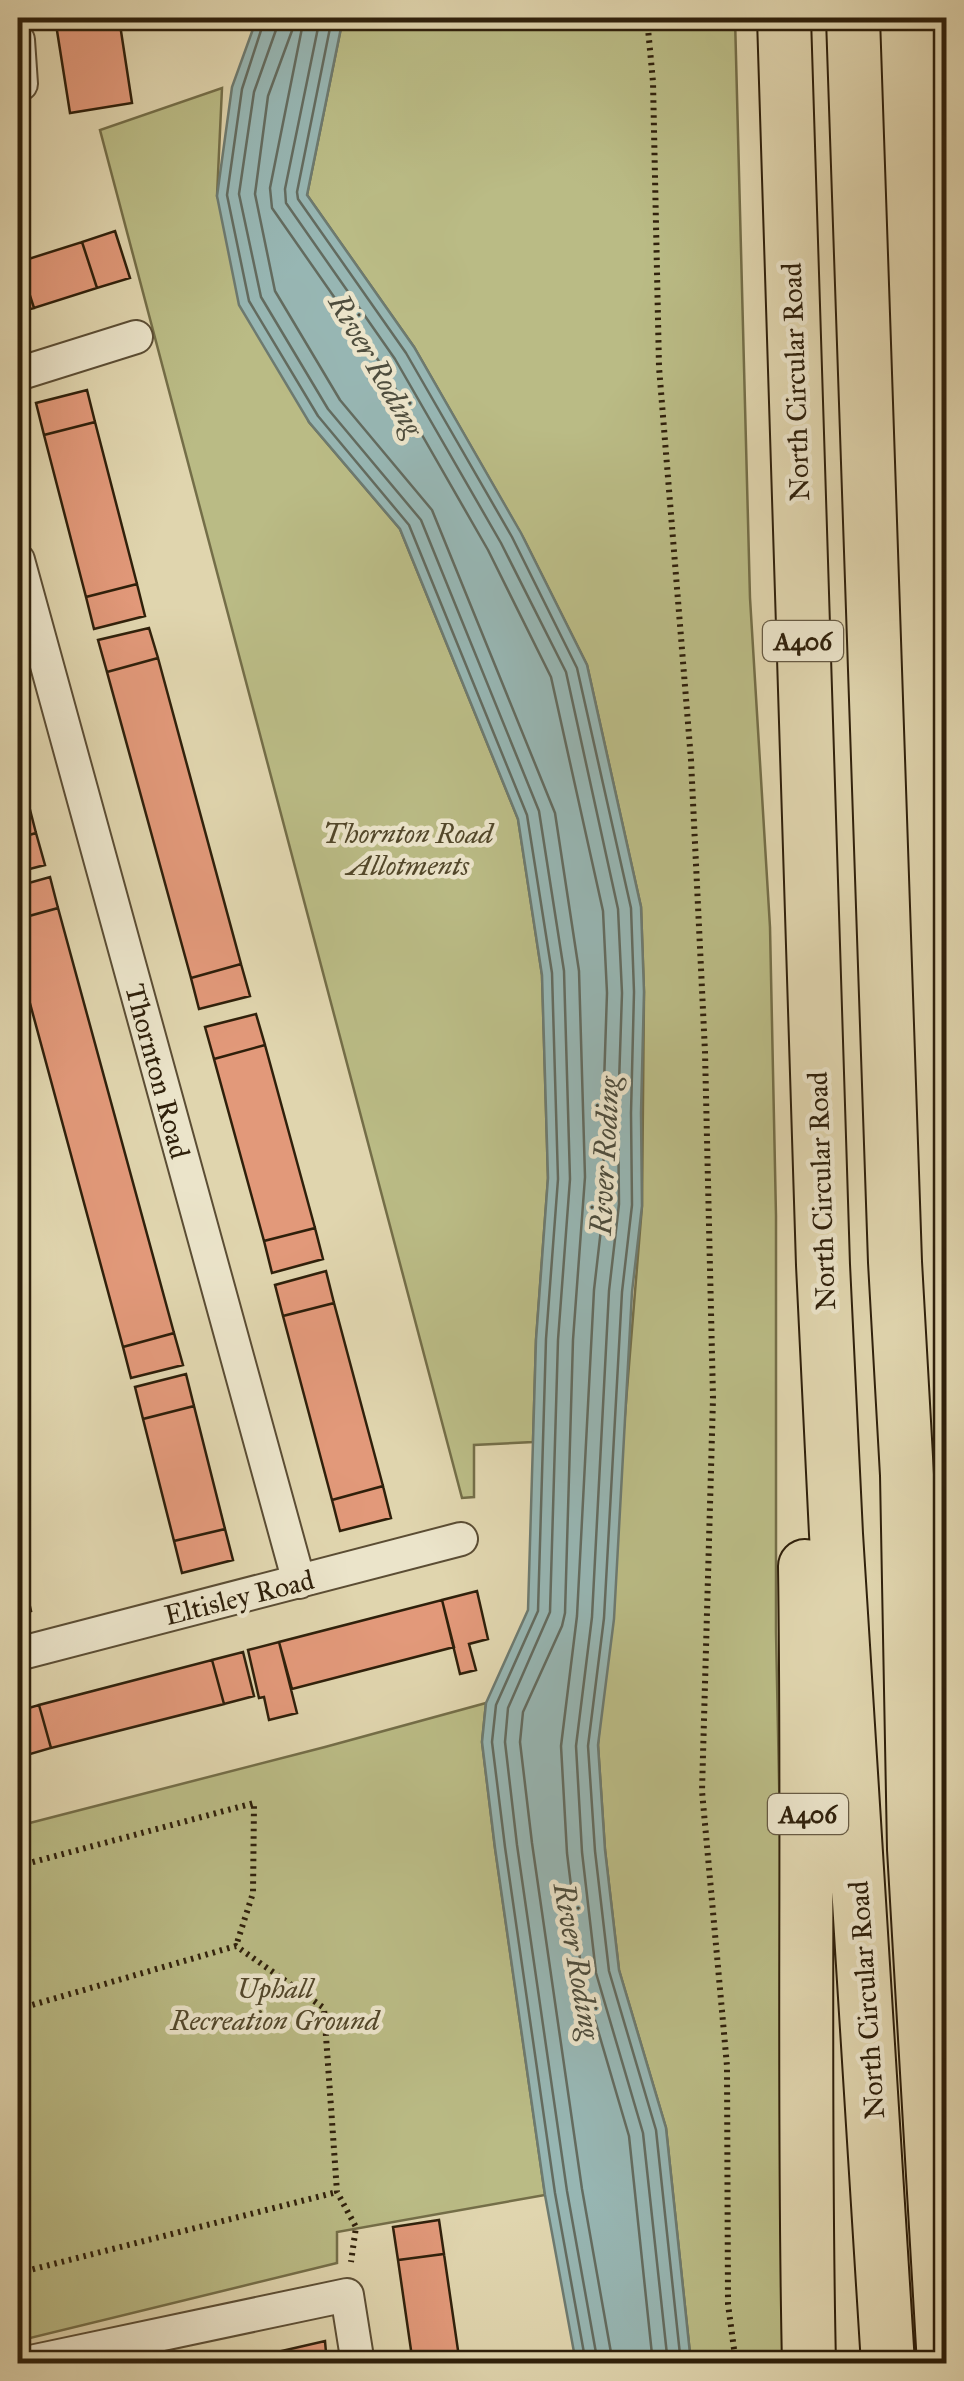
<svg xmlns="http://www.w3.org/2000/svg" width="964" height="2381" font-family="'IM FELL Great Primer',serif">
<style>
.green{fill:#babb85;stroke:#746e48;stroke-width:2.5}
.water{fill:#97b6b3;stroke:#6d7a70;stroke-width:2.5}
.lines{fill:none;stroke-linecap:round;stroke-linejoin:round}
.shore{stroke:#636b5f;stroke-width:2.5}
.building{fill:#e2997a;stroke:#2f200b;stroke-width:2.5}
.minor-casing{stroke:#5b4d34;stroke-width:36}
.trunk-casing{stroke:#2f200b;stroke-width:56}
.path{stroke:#2f200b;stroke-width:6;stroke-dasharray:2.5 5;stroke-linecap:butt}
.minor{stroke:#ebe4ca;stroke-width:32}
.trunk{stroke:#e0d5ae;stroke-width:52}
.labels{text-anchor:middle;stroke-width:9;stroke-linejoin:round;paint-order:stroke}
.shield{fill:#ebe4ca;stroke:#675b44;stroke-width:2.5}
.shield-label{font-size:25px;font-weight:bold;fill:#2f200b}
.street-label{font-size:28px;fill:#2f200b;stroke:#ebe4ca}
.park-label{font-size:28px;font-style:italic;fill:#52472a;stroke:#ebe4ca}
.water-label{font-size:30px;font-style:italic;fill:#4e4d3d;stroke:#ebe4ca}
</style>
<rect width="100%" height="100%" fill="#e0d5ae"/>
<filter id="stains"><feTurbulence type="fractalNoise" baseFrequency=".002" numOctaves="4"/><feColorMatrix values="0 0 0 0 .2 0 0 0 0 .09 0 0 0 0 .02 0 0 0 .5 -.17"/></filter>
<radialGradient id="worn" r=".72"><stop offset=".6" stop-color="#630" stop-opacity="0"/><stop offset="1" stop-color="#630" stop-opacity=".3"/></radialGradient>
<path class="green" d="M 343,18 L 735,18 L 750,598 L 770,927 L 776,1216 L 776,1632 L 782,1927 L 800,2363 L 691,2363 L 666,2128 L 619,1970 L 605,1850 L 598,1745 L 642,1206 L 644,992 L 641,907 L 587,665 L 524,539 L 414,347 L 307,195 Z
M 222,88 L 217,196 L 309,422 L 400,529 L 518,819 L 542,975 L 548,1178 L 536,1340 L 533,1442 L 474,1445 L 474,1497 L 462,1498 L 100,130 Z
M 486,1703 L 482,1742 L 495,1848 L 545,2195 L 337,2232 L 337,2263 L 18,2341 L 18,1826 L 325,1747 Z"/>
<path class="water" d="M 257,18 L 343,18 L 307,195 L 414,347 L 521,533 L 587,665 L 641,907 L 644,992 L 641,1113 L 642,1206 L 632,1292 L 614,1619 L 598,1745 L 605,1850 L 619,1970 L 666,2128 L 691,2363 L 576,2363 L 545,2195 L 495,1848 L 482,1742 L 486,1703 L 528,1610 L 536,1340 L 548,1178 L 542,975 L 518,819 L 400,529 L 309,422 L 239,305 L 217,196 L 232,87 Z"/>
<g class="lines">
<path class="shore" d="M 265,18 L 242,89 L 227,195 L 249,301 L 318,416 L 409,525 L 527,815 L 552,973 L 558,1179 L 546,1339 L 538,1611 L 496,1705 L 492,1742 L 505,1847 L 555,2193 L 586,2364
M 278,18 L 277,27 L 254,92 L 239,194 L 261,297 L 328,409 L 421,520 L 539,811 L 564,971 L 570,1179 L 558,1340 L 550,1612 L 508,1708 L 505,1742 L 517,1845 L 567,2191 L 598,2364
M 293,18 L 293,28 L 268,96 L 255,194 L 275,291 L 340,400 L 432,510 L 555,813 L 579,971 L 585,1177 L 573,1340 L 565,1613 L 562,1626 L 523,1712 L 520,1742 L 532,1843 L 582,2189 L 613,2364
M 304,18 L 270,188 L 272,208 L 383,367 L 488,550 L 551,677 L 603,911 L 607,993 L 603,1113 L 604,1203 L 594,1290 L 577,1616 L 561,1746 L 567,1853 L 582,1976 L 629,2136 L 653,2364
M 320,18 L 285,189 L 286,203 L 395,359 L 501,543 L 566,672 L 618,909 L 622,993 L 618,1113 L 619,1204 L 609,1291 L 592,1617 L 576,1746 L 582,1852 L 596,1973 L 643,2133 L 668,2364
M 332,18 L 297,192 L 298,199 L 406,353 L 512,537 L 577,668 L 631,908 L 634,992 L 631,1113 L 632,1205 L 622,1292 L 604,1618 L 588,1746 L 595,1851 L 609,1971 L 656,2130 L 681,2364"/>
</g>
<path class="building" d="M 55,18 L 119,18 L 132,103 L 70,113 Z
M 115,231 L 130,278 L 97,288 L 82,242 Z
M 82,242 L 97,288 L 34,308 L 19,262 Z
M 19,262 L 34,308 L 18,312 L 18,263 Z
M 87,390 L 95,422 L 44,435 L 36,403 Z
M 95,422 L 137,584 L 86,597 L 44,435 Z
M 137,584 L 145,616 L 94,629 L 86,597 Z
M 149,628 L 158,658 L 107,672 L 98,640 Z
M 158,658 L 241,964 L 191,978 L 107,672 Z
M 18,763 L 36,833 L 18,838 Z
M 36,833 L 45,865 L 18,872 L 18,838 Z
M 50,877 L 58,908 L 18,919 L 18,886 Z
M 58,908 L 174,1333 L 123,1347 L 18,959 L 18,919 Z
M 241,964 L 250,996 L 199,1009 L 191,978 Z
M 256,1014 L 265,1045 L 214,1059 L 205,1027 Z
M 265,1045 L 315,1228 L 264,1241 L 214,1059 Z
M 315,1228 L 323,1259 L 272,1273 L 264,1241 Z
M 326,1271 L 334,1303 L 283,1316 L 275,1285 Z
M 334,1303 L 383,1486 L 332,1500 L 283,1316 Z
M 174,1333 L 183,1365 L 131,1378 L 123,1347 Z
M 186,1374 L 194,1406 L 143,1419 L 135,1387 Z
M 194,1406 L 225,1529 L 174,1541 L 143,1419 Z
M 383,1486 L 391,1518 L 340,1531 L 332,1500 Z
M 225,1529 L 233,1560 L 182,1573 L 174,1541 Z
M 24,1580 L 31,1611 L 18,1614 L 18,1581 Z
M 477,1591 L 488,1639 L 469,1644 L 476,1670 L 460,1674 L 442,1600 Z
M 442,1600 L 454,1647 L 292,1689 L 279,1642 Z
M 279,1642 L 297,1713 L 269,1720 L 264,1697 L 259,1698 L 248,1650 Z
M 243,1652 L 254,1696 L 224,1704 L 212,1660 Z
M 212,1660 L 224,1704 L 51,1748 L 39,1705 Z
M 39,1705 L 51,1748 L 20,1757 L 18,1748 L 18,1711 Z
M 439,2220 L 444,2254 L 398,2260 L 393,2227 Z
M 444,2254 L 460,2364 L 413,2364 L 398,2260 Z
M 325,2341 L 327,2364 L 275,2364 L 273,2353 Z"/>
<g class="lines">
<g class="minor-casing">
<path id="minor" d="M 18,40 L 21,84 L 18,85
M 18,374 L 136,337
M 18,560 L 299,1582
M 18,1654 L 461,1539
M 21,2364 L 347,2295 L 358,2364"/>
</g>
<g class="trunk-casing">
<path id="trunk" d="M 784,18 L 823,1265 L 836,1534 L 888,2364
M 853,18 L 895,1262 L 907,1475 L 914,1849 L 944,2364
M 805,1566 C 809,1832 803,2098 809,2364"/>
</g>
<path class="path" d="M 647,18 L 653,82 L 659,367 L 691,760 L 705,1052 L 713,1398 L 702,1791 L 727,2066 L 728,2304 L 736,2364
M 18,1866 L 254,1803 L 253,1893 L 236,1946
M 18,2009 L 236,1946 L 324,2008 L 337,2192 L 356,2227 L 351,2262
M 18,2273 L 337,2192"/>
<use href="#minor" class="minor"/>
<use href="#trunk" class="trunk"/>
</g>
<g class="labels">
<g class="shield">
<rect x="763" y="621" width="80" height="40" rx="8"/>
<rect x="768" y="1794" width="80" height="40" rx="8"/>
</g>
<g class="shield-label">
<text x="803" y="650">A406</text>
<text x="808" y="1823">A406</text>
</g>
<g class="street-label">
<text transform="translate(795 382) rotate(-92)" y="10">North Circular Road</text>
<text transform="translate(158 1071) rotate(75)" y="10">Thornton Road</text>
<text transform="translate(821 1191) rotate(-92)" y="10">North Circular Road</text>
<text transform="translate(239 1597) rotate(-14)" y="10">Eltisley Road</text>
<text transform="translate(866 2000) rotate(-94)" y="10">North Circular Road</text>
</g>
<g class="park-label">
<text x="408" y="843">Thornton Road<tspan x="408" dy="32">Allotments</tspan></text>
<text x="275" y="1998">Uphall<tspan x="275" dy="32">Recreation Ground</tspan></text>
</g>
<g class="water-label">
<text transform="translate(376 365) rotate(60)" y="10">River Roding</text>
<text transform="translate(605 1156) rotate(-87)" y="10">River Roding</text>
<text transform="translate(577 1961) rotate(80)" y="10">River Roding</text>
</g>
</g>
<rect width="964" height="2381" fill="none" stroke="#e0d5ae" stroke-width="60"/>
<rect x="20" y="20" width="924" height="2341" fill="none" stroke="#2f200b" stroke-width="5"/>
<rect x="30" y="30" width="904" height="2321" fill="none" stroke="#2f200b" stroke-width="2.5"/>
<rect width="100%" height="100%" filter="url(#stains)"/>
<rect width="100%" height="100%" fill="url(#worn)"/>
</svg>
